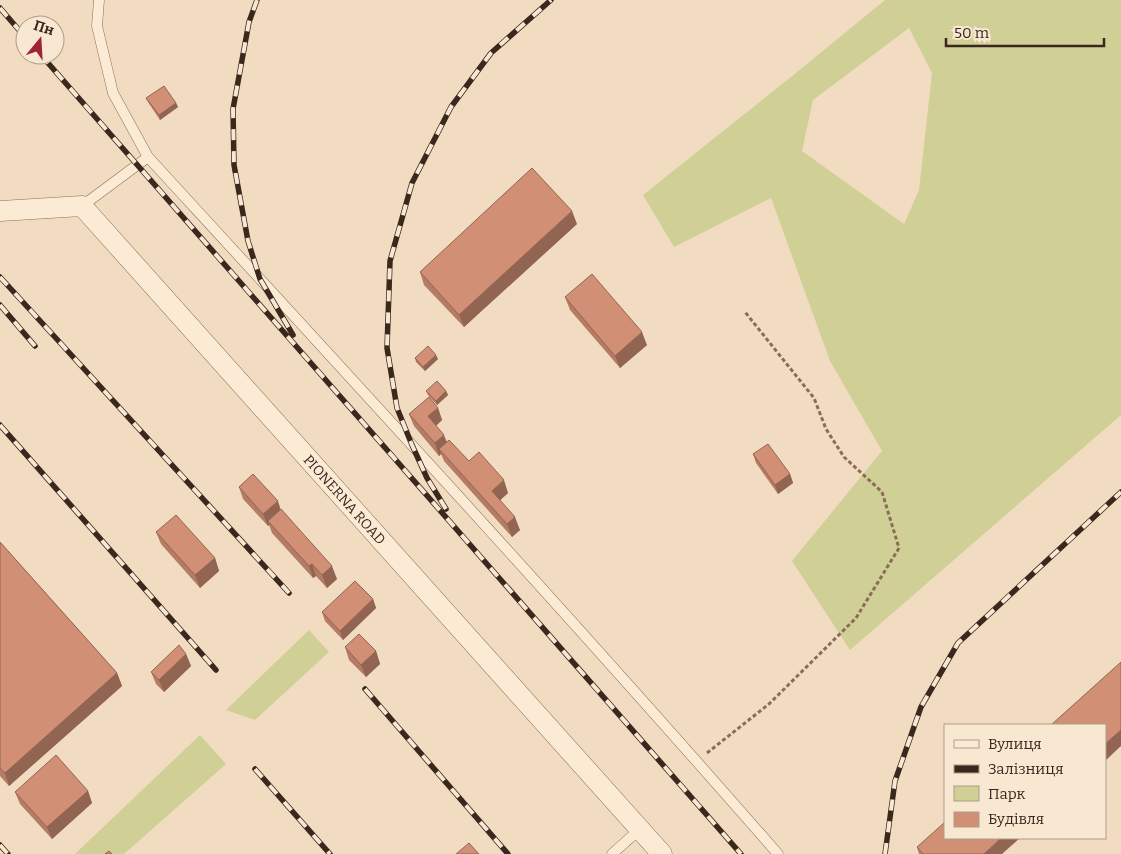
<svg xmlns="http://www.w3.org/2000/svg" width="1121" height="854" font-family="Bitter,serif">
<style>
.green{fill:#d0cf95;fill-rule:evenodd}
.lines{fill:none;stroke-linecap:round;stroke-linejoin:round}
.lane-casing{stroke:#8c6c57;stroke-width:11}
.street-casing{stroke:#8c6c57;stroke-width:21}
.path{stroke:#8c6c57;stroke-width:3;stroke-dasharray:4 2.5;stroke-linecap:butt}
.lane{stroke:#fbebd5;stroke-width:10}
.street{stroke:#fbebd5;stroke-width:20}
.rail-casing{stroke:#3a271d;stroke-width:5.5}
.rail{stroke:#f8e8d2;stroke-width:4;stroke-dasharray:11;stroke-linecap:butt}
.wall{fill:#b47b65}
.shaded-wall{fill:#926452}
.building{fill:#d18f75;stroke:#926452}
.labels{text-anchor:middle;stroke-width:5;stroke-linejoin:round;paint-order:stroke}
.street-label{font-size:14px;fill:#3a271d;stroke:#f8e8d2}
</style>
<rect width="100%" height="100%" fill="#f1dcc1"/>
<path class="green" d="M 885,0 L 1121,0 L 1121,415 L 850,650 L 792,561 L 882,451 L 830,361 L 771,198 L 674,247 L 643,195 L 791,77 ZM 909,28 L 932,73 L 919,190 L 904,224 L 802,151 L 813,100 Z
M 309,630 L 329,652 L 255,720 L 226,710 Z
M 200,735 L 226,764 L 124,854 L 75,854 Z"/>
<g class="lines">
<g class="lane-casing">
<path id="lane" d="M 148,157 C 360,388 572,618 778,854
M 82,206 L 148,157 L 113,93 L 97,26 L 99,0
M 612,854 L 640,829"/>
</g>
<g class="street-casing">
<g id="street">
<path id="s1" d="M 0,211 L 82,206 L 662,854"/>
</g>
</g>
<path class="path" d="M 707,753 L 769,704 L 856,618 L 899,548 L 882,492 L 844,457 L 826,429 L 814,398 L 745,312"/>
<use href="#lane" class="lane"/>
<use href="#street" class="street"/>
<g class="rail-casing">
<path id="rail" d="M 257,0 L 249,22 L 233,109 L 234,165 L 248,241 L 260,279 L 293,335
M 0,8 L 25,37
M 41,55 L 741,854
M 0,277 L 289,593
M 0,305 L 35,346
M 0,425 L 216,670
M 446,509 L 427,478 L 412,445 L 397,408 L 387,348 L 390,261 L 412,183 L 451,107 L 491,53 L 551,0
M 365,689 L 508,854
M 255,769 L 330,854
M 0,845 L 8,854
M 885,854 L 895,781 L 921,707 L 958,643 L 1121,492"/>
</g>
<use href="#rail" class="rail"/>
</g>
<path class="wall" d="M 146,98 L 176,103 L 178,107 L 160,120 L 148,102 Z
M 577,224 L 464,327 L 424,285 L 420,272 Z
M 565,297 L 647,345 L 620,368 L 570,310 Z
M 415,358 L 438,359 L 425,371 L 416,362 Z
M 426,391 L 446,391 L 448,395 L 437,405 L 428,395 Z
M 438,408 L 442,420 L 436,426 L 447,442 L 469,461 L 508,493 L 500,500 L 520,530 L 512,537 L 444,461 L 441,454 L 439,456 L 414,426 L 409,414 Z
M 753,454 L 790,474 L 793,483 L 778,494 L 756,463 Z
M 239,487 L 337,579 L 327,588 L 316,576 L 313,578 L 272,533 L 269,525 L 268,526 L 243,499 Z
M 156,532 L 215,558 L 219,571 L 200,588 L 161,544 Z
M 0,542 L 117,673 L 122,686 L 9,786 L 0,776 Z
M 373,599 L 376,608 L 343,640 L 325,621 L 322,612 Z
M 345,647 L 376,651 L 380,664 L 366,677 L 349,660 Z
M 186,654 L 191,666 L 164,692 L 156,684 L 151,672 Z
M 88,791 L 92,803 L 52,839 L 20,804 L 15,792 Z
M 917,847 L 1002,854 L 919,854 Z"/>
<path class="shaded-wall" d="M 176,103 L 178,107 L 160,120 L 159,115 Z
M 572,211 L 577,224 L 464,327 L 459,315 Z
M 642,332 L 647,345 L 620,368 L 615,356 Z
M 436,355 L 438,359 L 425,371 L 423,367 Z
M 446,391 L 448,395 L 437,405 L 436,401 Z
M 438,408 L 442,420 L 432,429 L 428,416 Z
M 444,435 L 449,448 L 439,449 L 441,454 L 439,456 L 435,443 Z
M 790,474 L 793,483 L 778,494 L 775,485 Z
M 504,480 L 508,493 L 496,504 L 492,491 Z
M 278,501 L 282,514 L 268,521 L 269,525 L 268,526 L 263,514 Z
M 515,517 L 520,530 L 512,537 L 507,524 Z
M 215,558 L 219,571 L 200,588 L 195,575 Z
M 312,564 L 316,576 L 313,578 L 309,566 Z
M 332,566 L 337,579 L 327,588 L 322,575 Z
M 373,599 L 376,608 L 343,640 L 340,631 Z
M 376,651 L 380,664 L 366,677 L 361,665 Z
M 186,654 L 191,666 L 164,692 L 159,680 Z
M 117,673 L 122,686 L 9,786 L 5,773 Z
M 1121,730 L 1121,746 L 1105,761 L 1105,744 Z
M 88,791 L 92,803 L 52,839 L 47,827 Z
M 1001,838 L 1020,838 L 1002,854 L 984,854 Z"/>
<path class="building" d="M 164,86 L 176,103 L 159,115 L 146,98 Z
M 532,168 L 572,211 L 459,315 L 420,272 Z
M 592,274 L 642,332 L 615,356 L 565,297 Z
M 428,346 L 436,355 L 423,367 L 415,358 Z
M 437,381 L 446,391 L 436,401 L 426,391 Z
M 429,397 L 438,408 L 428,416 L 444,435 L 435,443 L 409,414 Z
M 449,440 L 469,461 L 479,452 L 504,480 L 492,491 L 515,517 L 507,524 L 439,449 Z
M 768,444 L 790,474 L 775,485 L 753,454 Z
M 253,474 L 278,501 L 263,514 L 239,487 Z
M 281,509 L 332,566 L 322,575 L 312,564 L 309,566 L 268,521 Z
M 176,515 L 215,558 L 195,575 L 156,532 Z
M 0,542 L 117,673 L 5,773 L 0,768 Z
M 355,581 L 373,599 L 340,631 L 322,612 Z
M 359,634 L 376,651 L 361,665 L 345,647 Z
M 179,645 L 186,654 L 159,680 L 151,672 Z
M 1121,662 L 1121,730 L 1105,744 L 1105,725 L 1051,725 Z
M 56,755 L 88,791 L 47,827 L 15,792 Z
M 945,822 L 945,838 L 1001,838 L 984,854 L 923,854 L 917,847 Z
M 469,843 L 479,854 L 456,854 Z
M 109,851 L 112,854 L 105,854 Z"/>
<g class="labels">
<g class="street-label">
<text dy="5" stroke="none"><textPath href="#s1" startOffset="476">PIONERNA ROAD</textPath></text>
</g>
</g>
<rect x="944" y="724" width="162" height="115" fill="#f8e8d2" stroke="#ac9b8a"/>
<rect x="954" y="740" width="25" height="8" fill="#fbebd5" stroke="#ac9b8a"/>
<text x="988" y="749" font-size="15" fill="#3a271d">Вулиця</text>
<rect x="954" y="765" width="25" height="8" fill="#3a271d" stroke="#ac9b8a"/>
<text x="988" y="774" font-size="15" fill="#3a271d">Залізниця</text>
<rect x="954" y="786" width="25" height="15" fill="#d0cf95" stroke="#ac9b8a"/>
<text x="988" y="799" font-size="15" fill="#3a271d">Парк</text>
<rect x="954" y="812" width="25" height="15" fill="#d18f75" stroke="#ac9b8a"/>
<text x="988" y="824" font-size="15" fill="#3a271d">Будівля</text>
<g transform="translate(40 40) rotate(18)"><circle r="24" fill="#f8e8d2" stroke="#ac9b8a"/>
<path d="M0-4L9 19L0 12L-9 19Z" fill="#9f2335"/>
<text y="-8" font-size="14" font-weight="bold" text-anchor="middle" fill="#3a271d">Пн</text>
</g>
<path d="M946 38v8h158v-8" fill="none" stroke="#3a271d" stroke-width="2.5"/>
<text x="954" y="38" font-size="15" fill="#3a271d" stroke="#f8e8d2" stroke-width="4" paint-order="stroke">50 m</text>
</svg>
